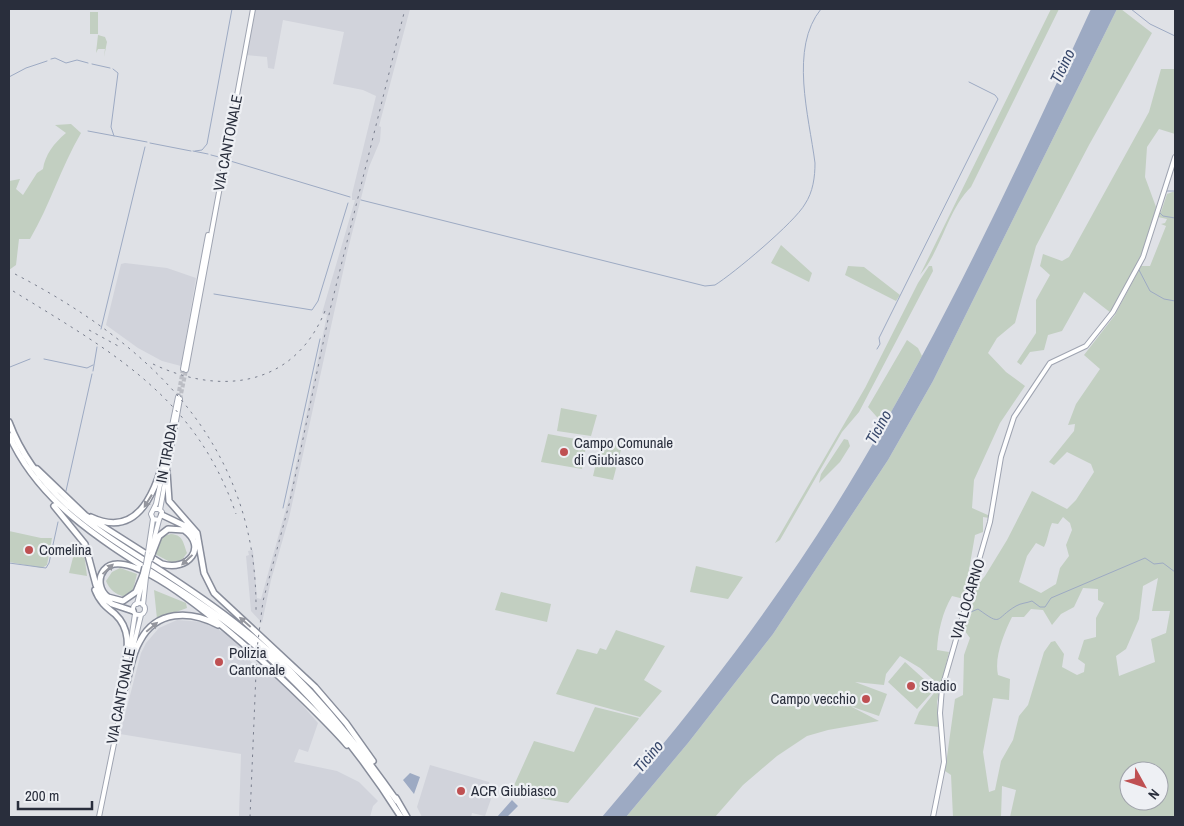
<svg xmlns="http://www.w3.org/2000/svg" width="1184" height="826" font-family="'Archivo Narrow',sans-serif">
<style>
.built{fill:#d1d3db}
.green{fill:#c2cfc1;fill-rule:evenodd}
.water{fill:#9daac3}
.lines{fill:none;stroke-linecap:round;stroke-linejoin:round}
.stream{stroke:#9daac3;stroke-width:1}
.primary-tunnel{stroke:#bbbdc4;stroke-width:4;stroke-dasharray:4 2;stroke-linecap:butt}
.primary-casing{stroke:#9fa4b1;stroke-width:6}
.motorway-casing{stroke:#888d9b;stroke-width:8}
.primary{stroke:#fff;stroke-width:4}
.motorway{stroke:#fff;stroke-width:5}
.rail{stroke:#7a7f8e;stroke-width:1;stroke-dasharray:2.5 5;stroke-linecap:butt}
.primary-bridge-casing{stroke:#9fa4b1;stroke-width:6;stroke-linecap:butt}
.motorway-bridge-casing{stroke:#888d9b;stroke-width:8;stroke-linecap:butt}
.primary-bridge{stroke:#fff;stroke-width:4}
.motorway-bridge{stroke:#fff;stroke-width:5}
.oneway{fill:#94969e}
.poi-dot{fill:#bf5052;stroke:#eef0f4;stroke-width:2}
.labels{text-anchor:middle;stroke-width:4.5;stroke-linejoin:round;paint-order:stroke}
.street-label{font-size:15px;fill:#292e3c;stroke:#eef0f4}
.poi-label{font-size:15px;fill:#292e3c;stroke:#eef0f4;text-anchor:start}
.water-label{font-size:16px;font-style:italic;fill:#38486b;stroke:#eef0f4}
</style>
<rect width="100%" height="100%" fill="#dfe1e6"/>
<path class="built" d="M 254,9 L 410,9 L 379,126 L 381,127 L 380,141 L 369,167 L 348,249 L 289,518 L 271,580 L 262,623 L 251,611 L 246,556 L 249,555 L 248,551 L 253,550 L 257,598 L 261,599 L 290,494 L 327,315 L 322,313 L 355,200 L 352,200 L 352,194 L 376,96 L 363,90 L 333,84 L 344,32 L 283,20 L 274,69 L 268,68 L 267,57 L 246,55 Z
M 125,263 L 167,268 L 196,278 L 181,366 L 162,361 L 138,348 L 106,325 L 121,264 Z
M 177,620 L 203,622 L 225,633 L 249,653 L 250,661 L 259,669 L 265,668 L 297,699 L 318,723 L 308,752 L 299,749 L 294,762 L 337,771 L 359,782 L 378,801 L 373,806 L 370,817 L 239,817 L 241,754 L 120,734 L 141,653 L 146,643 L 159,628 Z
M 430,765 L 489,782 L 492,796 L 485,816 L 472,813 L 471,817 L 422,817 L 417,807 Z"/>
<path class="green" d="M 1051,9 L 1059,9 L 971,187 C 947,211 942,249 920,275 Z
M 1117,9 L 1121,9 L 1152,33 L 1089,145 L 1036,246 L 1015,323 L 997,338 L 988,353 L 1006,372 L 1025,386 L 1000,423 L 974,480 L 972,508 L 990,516 L 989,518 L 983,517 L 983,532 L 975,535 L 964,599 L 952,596 C 942,613 938,632 937,650 L 949,652 L 937,702 L 939,727 L 914,724 L 919,712 L 934,693 L 937,693 L 939,685 L 920,668 L 900,656 L 886,674 L 884,685 L 855,682 L 887,694 L 879,716 L 850,706 L 879,721 L 828,730 L 807,736 L 777,756 L 743,785 L 715,817 L 626,817 L 688,743 L 773,634 L 888,460 L 933,381 Z
M 90,12 L 98,12 L 98,34 L 90,34 Z
M 98,35 L 105,37 L 107,42 L 104,57 L 105,49 L 98,49 L 96,53 Z
M 1161,69 L 1175,69 L 1175,134 L 1159,129 L 1147,147 L 1145,177 L 1156,207 L 1147,243 L 1111,313 L 1084,292 L 1062,331 L 1048,335 L 1044,350 L 1030,352 L 1021,365 L 1017,362 L 1036,333 L 1036,300 L 1050,275 L 1040,266 L 1043,254 L 1062,261 L 1069,257 L 1149,112 Z
M 71,124 L 81,133 C 61,167 50,205 30,239 L 19,239 L 16,265 L 9,270 L 9,181 L 20,179 L 16,189 L 23,195 L 37,173 L 43,169 C 45,155 54,143 66,133 L 55,125 Z
M 1175,191 L 1175,817 L 1010,817 L 1016,790 L 1002,786 L 1001,817 L 953,817 L 951,775 L 945,771 L 955,699 L 963,695 L 964,655 L 970,638 L 962,627 L 973,590 L 985,576 L 1007,540 L 1032,491 L 1067,509 L 1076,500 L 1094,472 L 1091,464 L 1067,452 L 1054,465 L 1049,462 L 1074,431 L 1075,424 L 1068,425 L 1076,404 L 1100,369 L 1084,355 L 1115,315 L 1141,266 L 1150,266 L 1166,226 L 1161,224 L 1165,223 L 1167,219 L 1158,217 L 1159,214 L 1161,212 L 1167,194 ZM 1063,517 L 1070,523 L 1072,530 L 1066,545 L 1069,556 L 1060,568 L 1056,584 L 1041,593 L 1019,582 L 1027,556 L 1036,543 L 1044,547 C 1048,539 1048,532 1052,523 L 1058,524 ZM 1158,578 L 1152,611 L 1170,611 L 1166,633 L 1151,639 L 1155,662 L 1119,676 L 1116,656 L 1126,649 L 1139,619 L 1143,586 ZM 1083,588 L 1098,589 L 1098,600 L 1104,603 L 1096,618 L 1096,637 L 1084,640 L 1078,659 L 1085,664 L 1084,672 L 1077,675 L 1062,667 L 1064,654 L 1055,641 L 1051,642 L 1044,652 L 1028,705 L 1019,716 L 1013,740 L 1001,761 L 995,790 L 989,792 L 983,752 L 993,698 L 1009,700 L 1010,679 L 998,675 C 994,657 1004,633 1012,617 L 1024,617 L 1031,609 L 1043,610 L 1052,625 L 1061,614 L 1074,607 ZM 1129,771 L 1159,771 L 1159,801 L 1129,801 Z
M 781,245 L 812,273 L 809,282 L 771,263 Z
M 848,266 L 864,267 L 900,295 L 896,301 L 845,275 Z
M 929,266 L 932,266 L 933,271 L 859,412 L 842,432 L 780,540 L 775,543 L 865,388 L 918,283 Z
M 907,340 L 918,348 L 922,356 L 884,425 L 868,407 Z
M 561,408 L 597,415 L 591,436 L 557,431 Z
M 548,434 L 587,441 L 582,469 L 541,462 Z
M 602,438 L 623,442 L 613,480 L 593,476 Z
M 844,439 L 848,440 L 850,446 L 840,462 L 819,483 L 821,474 Z
M 9,531 L 41,538 L 52,538 L 47,565 L 42,568 L 9,562 Z
M 171,534 C 183,535 183,542 187,553 L 182,560 L 172,563 L 155,554 L 163,536 Z
M 77,542 L 84,553 L 87,576 L 69,573 Z
M 696,566 L 743,577 L 728,599 L 690,592 Z
M 120,568 L 137,574 L 133,590 L 125,597 C 115,594 110,590 106,581 L 112,572 Z
M 154,590 L 186,603 L 187,608 L 157,619 Z
M 501,592 L 551,604 L 547,622 L 495,610 Z
M 616,630 L 665,646 L 644,680 L 662,691 L 640,717 L 556,694 L 577,649 L 597,654 L 600,648 L 606,650 Z
M 905,662 L 935,689 L 917,709 L 888,682 Z
M 595,707 L 639,718 L 638,720 L 568,803 L 513,794 L 511,792 L 534,741 L 574,752 Z"/>
<path class="water" d="M 1091,9 L 1117,9 L 933,381 L 888,460 L 773,634 L 688,743 L 626,817 L 602,817 C 697,706 787,590 861,464 C 948,318 1020,163 1091,9 Z
M 410,773 L 420,777 L 414,794 L 403,780 Z
M 512,800 L 518,806 L 507,817 L 497,817 Z"/>
<g class="lines">
<path class="stream" d="M 1131,9 L 1150,24 L 1175,36
M 51,59 L 55,58 L 66,63 L 77,60 L 88,63
M 92,64 L 110,68
M 113,69 L 118,73 L 111,127 L 114,136
M 9,77 L 26,68 L 47,61
M 88,131 L 147,142
M 150,143 L 191,151
M 193,151 L 208,154
M 195,151 L 202,150 L 207,144 L 232,9
M 211,155 L 219,157
M 227,160 L 350,197
M 1166,191 L 1175,191
M 361,200 L 705,286 L 715,285 C 733,274 795,222 805,204 C 813,192 815,177 815,163 C 809,116 789,48 821,9
M 1160,213 L 1163,216 L 1175,218
M 1139,270 L 1150,291 L 1164,299 L 1175,301
M 214,294 L 312,310 L 318,301 L 348,203
M 101,329 L 145,147
M 877,349 L 880,344 L 879,338 L 998,99 L 995,95 L 969,82
M 44,359 L 87,368 L 93,365
M 10,367 L 30,359
M 93,371 L 97,347
M 66,491 L 92,374
M 283,508 L 320,339
M 9,563 L 46,568 L 49,563 L 58,522
M 966,614 L 978,609 C 1003,627 994,619 1016,606 C 1021,603 1027,603 1032,601 L 1040,607 L 1045,607 L 1051,598 L 1145,558 L 1154,564 L 1163,563 L 1175,572"/>
<path class="primary-tunnel" d="M 178,397 L 183,369
M 180,399 L 186,370"/>
<g class="primary-casing">
<path id="primary" d="M 183,369 L 208,235
M 186,370 L 253,9
M 169,440 L 178,397
M 154,509 L 159,509 L 162,512 L 159,520 L 153,519 L 151,514 L 156,504 L 164,466
M 160,510 L 180,399
M 151,551 L 159,520
M 148,552 L 153,519
M133 609a6 6 0 1 1 12 0a6 6 0 1 1-12 0Z
M 137,604 L 143,579
M 143,605 L 146,577
M 129,653 L 135,614
M 131,656 L 141,615
M 118,710 L 124,677
M 99,817 L 126,685
M 933,817 L 944,762 L 940,713 L 942,688 L 990,522 L 1001,457 L 1014,417 L 1050,363 L 1086,346 L 1113,312 L 1143,257 L 1175,157"/>
</g>
<g class="motorway-casing">
<path id="motorway" d="M 9,422 C 37,497 102,533 166,574 C 195,593 223,612 249,634 C 308,682 354,740 397,801
M 9,435 C 50,528 154,565 230,625 C 299,678 355,744 401,817
M 37,469 L 85,515 L 162,564 C 188,572 208,547 184,530 L 168,529 L 159,536 L 152,554
M 167,472 L 169,501 L 197,533 L 204,573 L 214,593 L 315,687 L 346,723 L 373,761
M 54,506 L 85,544 L 96,585 L 101,596 L 112,604 L 133,611
M 162,515 L 185,526 L 195,536
M 91,517 C 146,543 159,475 170,439
M 143,575 L 136,592 L 123,601 L 108,597 C 100,591 97,579 104,570 C 136,528 322,716 347,745
M 95,590 C 99,601 106,607 115,614 C 134,632 126,655 124,678
M 126,686 C 130,671 132,654 140,641 C 156,610 190,610 218,625
M 396,798 L 407,817"/>
</g>
<use href="#primary" class="primary"/>
<use href="#motorway" class="motorway"/>
<path class="rail" d="M 15,274 C 153,346 258,447 256,612
M 13,291 C 112,352 196,397 236,514
M 89,330 L 120,347
M 153,364 C 220,396 294,387 325,311
M 250,817 L 257,649 L 263,601 L 290,501 L 330,310 L 405,9"/>
<g class="primary-bridge-casing">
<path id="primary-bridge" d="M 145,569 L 148,552
M 146,577 L 150,558"/>
</g>
<g class="motorway-bridge-casing">
<path id="motorway-bridge" d="M 150,559 L 152,554
M 143,575 L 145,567"/>
</g>
<use href="#primary-bridge" class="primary-bridge"/>
<use href="#motorway-bridge" class="motorway-bridge"/>
</g>
<defs><path id="oneway-solid" d="M-6-.8H1V-3.2L6.5 0L1 3.2V.8H-6Z" transform="scale(1.25)"/></defs>
<g class="oneway">
<use href="#oneway-solid" transform="translate(148 501) rotate(122)"/>
<use href="#oneway-solid" transform="translate(187 560) rotate(137)"/>
<use href="#oneway-solid" transform="translate(108 569) rotate(-43)"/>
<use href="#oneway-solid" transform="translate(245 622) rotate(-139)"/>
<use href="#oneway-solid" transform="translate(152 627) rotate(-40)"/>
</g>
<g class="poi-dot">
<circle cx="564" cy="452" r="5"/>
<circle cx="29" cy="550" r="5"/>
<circle cx="219" cy="662" r="5"/>
<circle cx="911" cy="686" r="5"/>
<circle cx="866" cy="699" r="5"/>
<circle cx="461" cy="791" r="5"/>
</g>
<g class="labels">
<g class="street-label">
<text transform="translate(228 143) rotate(-79)" y="5">VIA CANTONALE</text>
<text transform="translate(167 453) rotate(-79)" y="5">IN TIRADA</text>
<text transform="translate(968 599) rotate(-73)" y="5">VIA LOCARNO</text>
<text transform="translate(121 696) rotate(-79)" y="5">VIA CANTONALE</text>
</g>
<g class="poi-label">
<text x="574" y="448">Campo Comunale<tspan x="574" dy="17">di Giubiasco</tspan></text>
<text x="39" y="555">Comelina</text>
<text x="229" y="658">Polizia<tspan x="229" dy="17">Cantonale</tspan></text>
<text x="921" y="691">Stadio</text>
<text x="856" y="704" text-anchor="end">Campo vecchio</text>
<text x="471" y="796">ACR Giubiasco</text>
</g>
<g class="water-label">
<text transform="translate(1062 66) rotate(-64)" y="6">Ticino</text>
<text transform="translate(878 427) rotate(-61)" y="6">Ticino</text>
<text transform="translate(648 756) rotate(-50)" y="6">Ticino</text>
</g>
</g>
<rect width="1184" height="826" fill="none" stroke="#292e3c" stroke-width="20"/>
<g transform="translate(1144 786) rotate(130)"><circle r="24" fill="#eef0f4" stroke="#9fa2aa"/>
<path d="M0-4L9 19L0 12L-9 19Z" fill="#bf5052"/>
<text y="-8" font-size="14" font-weight="bold" text-anchor="middle" fill="#292e3c">N</text>
</g>
<path d="M18 801v8h74v-8" fill="none" stroke="#292e3c" stroke-width="2.5"/>
<text x="25" y="801" font-size="15" fill="#292e3c" stroke="#eef0f4" stroke-width="4" paint-order="stroke">200 m</text>
</svg>
